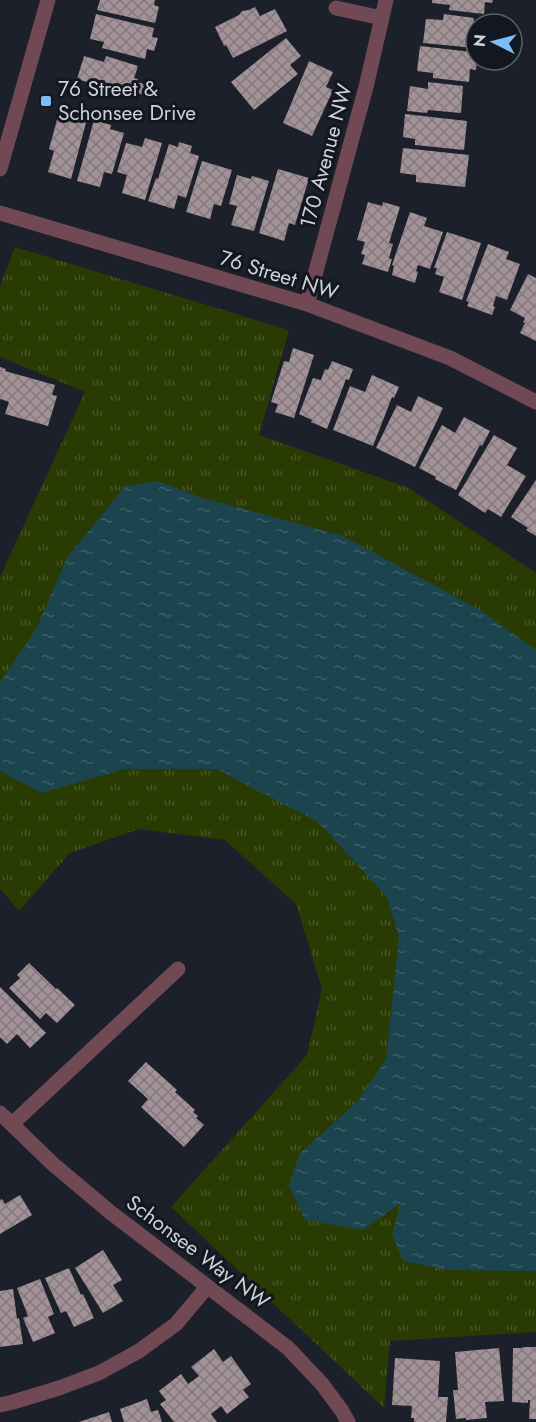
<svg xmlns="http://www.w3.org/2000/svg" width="536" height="1422" font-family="Jost,sans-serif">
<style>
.park{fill:url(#park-tufts)}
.water{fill:url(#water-ripples)}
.building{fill:url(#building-cross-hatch)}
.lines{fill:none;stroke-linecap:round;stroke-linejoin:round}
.minor{stroke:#704954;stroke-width:15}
.poi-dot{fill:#7abef8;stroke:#121720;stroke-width:2}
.labels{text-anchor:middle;stroke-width:6;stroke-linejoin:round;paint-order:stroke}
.poi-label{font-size:21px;fill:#ced2d9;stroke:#121720;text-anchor:start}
.street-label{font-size:21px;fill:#ced2d9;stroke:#121720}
</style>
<defs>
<pattern id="park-tufts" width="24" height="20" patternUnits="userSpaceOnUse" patternTransform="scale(1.5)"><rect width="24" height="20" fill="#293a03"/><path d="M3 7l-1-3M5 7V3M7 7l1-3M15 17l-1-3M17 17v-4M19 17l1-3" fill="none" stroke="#475627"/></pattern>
<pattern id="water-ripples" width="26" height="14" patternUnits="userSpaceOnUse" patternTransform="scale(1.5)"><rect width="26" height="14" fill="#1b444f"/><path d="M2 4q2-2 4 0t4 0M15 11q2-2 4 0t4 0" fill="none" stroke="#3b5e68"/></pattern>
<pattern id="building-cross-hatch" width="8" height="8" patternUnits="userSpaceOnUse" patternTransform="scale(1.5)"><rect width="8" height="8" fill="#a29297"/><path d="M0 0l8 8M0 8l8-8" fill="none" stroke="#84797d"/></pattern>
</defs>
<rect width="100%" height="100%" fill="#1b202a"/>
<path class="park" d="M 15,247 L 289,330 L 259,435 L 409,488 L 536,573 L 536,1332 L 390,1341 L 384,1408 L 171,1207 L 307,1055 L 322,989 L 296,904 L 225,840 L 139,829 L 70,853 L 19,911 L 0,889 L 0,577 L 85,392 L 0,357 L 0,286 Z"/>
<path class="water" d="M 157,481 L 203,498 L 343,536 L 480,610 L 536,650 L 536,1271 L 448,1270 L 403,1261 L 392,1234 L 401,1203 L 363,1230 L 305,1220 L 289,1185 L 300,1153 L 358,1101 L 386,1059 L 399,937 L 387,897 L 318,822 L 217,769 L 124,769 L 42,793 L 0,771 L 0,683 L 36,629 L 67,558 L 125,486 Z"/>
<path class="building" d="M 100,0 L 155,0 L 154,5 L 159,7 L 155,23 L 97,10 Z
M 432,0 L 493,0 L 492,3 L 485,2 L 484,14 L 449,10 L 450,5 L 432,3 Z
M 255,7 L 260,16 L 275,9 L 287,31 L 233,58 L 226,45 L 224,46 L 215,27 L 239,15 L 242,11 L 249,10 Z
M 96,14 L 154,28 L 152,37 L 158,38 L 154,51 L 147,49 L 145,59 L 102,48 L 104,42 L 90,39 Z
M 444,14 L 474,18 L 473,30 L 476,30 L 475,48 L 423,43 L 426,19 L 443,20 Z
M 286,38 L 301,56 L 290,65 L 298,74 L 254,110 L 231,82 Z
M 420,46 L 472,52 L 472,53 L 476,54 L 476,60 L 477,60 L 476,70 L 470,69 L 469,82 L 433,78 L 433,73 L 417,71 Z
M 84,56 L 104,62 L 106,56 L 138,66 L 134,78 L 138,79 L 137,82 L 147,85 L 144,95 L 134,92 L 133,96 L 77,79 Z
M 309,61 L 333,72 L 326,87 L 333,90 L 312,136 L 283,123 Z
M 428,82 L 463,86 L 461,113 L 428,110 L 427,113 L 407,111 L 410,86 L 428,89 Z
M 405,114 L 467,121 L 464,150 L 415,145 L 415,139 L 403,137 Z
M 72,115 L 87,119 L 71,179 L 48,172 L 54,151 L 49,149 L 58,116 L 71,119 Z
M 94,120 L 111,125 L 110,129 L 124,133 L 112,174 L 104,172 L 100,187 L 77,181 Z
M 145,138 L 162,143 L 145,200 L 122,193 L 127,175 L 117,172 L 126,143 L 142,147 Z
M 179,142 L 192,146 L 190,153 L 199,156 L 186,198 L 178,195 L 174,209 L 148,201 L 156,178 L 158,179 L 169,144 L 178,147 Z
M 403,148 L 469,155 L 465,187 L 416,182 L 416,175 L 400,173 Z
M 202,161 L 232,170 L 221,206 L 214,204 L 210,219 L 186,212 Z
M 278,169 L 309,178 L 295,225 L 289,223 L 284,241 L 259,233 Z
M 237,175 L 251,179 L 252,176 L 269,181 L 254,231 L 231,225 L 237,206 L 229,204 Z
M 368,202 L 382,206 L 383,202 L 400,207 L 389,243 L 393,244 L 389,258 L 392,259 L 388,272 L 362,264 L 365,255 L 361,254 L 365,242 L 357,240 Z
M 410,212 L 427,218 L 424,226 L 443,232 L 430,269 L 418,265 L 416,271 L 418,272 L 415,283 L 392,275 L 394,266 L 392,265 Z
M 447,232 L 481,243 L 462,300 L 439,292 L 444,277 L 435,274 L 437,268 L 434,268 Z
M 488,244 L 509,252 L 506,259 L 520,264 L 507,300 L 496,296 L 493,306 L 495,307 L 492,315 L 467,306 L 469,302 L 466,301 Z
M 528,274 L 536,278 L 536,341 L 520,333 L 525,323 L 523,322 L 525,318 L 510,310 Z
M 293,348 L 314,355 L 294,418 L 275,412 L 278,404 L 271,402 L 284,361 L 289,362 Z
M 332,361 L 353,369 L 349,380 L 346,379 L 327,429 L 311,422 L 312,420 L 299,414 L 313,378 L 321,380 L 325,369 L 328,370 Z
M 0,367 L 6,369 L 5,371 L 55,385 L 52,395 L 57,396 L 48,426 L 5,414 L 9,402 L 0,399 Z
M 372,375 L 399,387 L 394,398 L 392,397 L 373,446 L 333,430 L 350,386 L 365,392 Z
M 418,396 L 443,408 L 415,467 L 376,448 L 397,405 L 411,412 Z
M 464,417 L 490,431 L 482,446 L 480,445 L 456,490 L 435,479 L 436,477 L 419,468 L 442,425 L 455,433 Z
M 494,435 L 517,448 L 507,465 L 526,476 L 501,517 L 488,509 L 485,513 L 458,495 Z
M 536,480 L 536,536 L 526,530 L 528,528 L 511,517 Z
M 29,963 L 56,989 L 57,988 L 75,1005 L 57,1023 L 46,1013 L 40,1019 L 9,988 L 20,978 L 17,975 Z
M 0,987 L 46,1033 L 30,1048 L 17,1034 L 7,1044 L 0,1037 Z
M 146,1062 L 177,1090 L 175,1092 L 195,1110 L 193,1112 L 198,1116 L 196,1118 L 204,1125 L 184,1147 L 141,1107 L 148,1099 L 128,1081 Z
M 20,1195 L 32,1215 L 0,1234 L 0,1200 L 2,1199 L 5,1204 Z
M 103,1250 L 122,1280 L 113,1285 L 123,1301 L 103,1313 L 75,1268 Z
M 69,1268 L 81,1295 L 83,1294 L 94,1318 L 74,1327 L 66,1311 L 61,1313 L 45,1278 Z
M 40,1279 L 54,1314 L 48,1317 L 55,1333 L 33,1342 L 23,1318 L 28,1316 L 17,1288 Z
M 13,1289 L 17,1319 L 19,1318 L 23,1344 L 0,1347 L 0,1291 Z
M 522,1347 L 536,1347 L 536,1419 L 529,1419 L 530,1400 L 528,1400 L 528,1403 L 512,1402 L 513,1348 L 523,1348 Z
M 499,1348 L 504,1401 L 485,1402 L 487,1418 L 466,1420 L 466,1418 L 456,1419 L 453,1390 L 458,1390 L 455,1352 Z
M 214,1349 L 223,1362 L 231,1356 L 251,1384 L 243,1390 L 249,1397 L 227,1414 L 221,1406 L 211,1414 L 217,1422 L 174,1422 L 160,1404 L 166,1400 L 159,1391 L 181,1374 L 188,1384 L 199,1376 L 191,1367 Z
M 395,1358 L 440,1361 L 438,1397 L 448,1397 L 446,1422 L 414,1422 L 414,1418 L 411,1418 L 412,1406 L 392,1405 Z
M 147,1399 L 151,1412 L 158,1410 L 162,1422 L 124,1422 L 120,1409 Z
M 109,1412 L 112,1422 L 79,1422 Z"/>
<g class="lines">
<path class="minor" d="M 336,8 L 382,18
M 0,169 L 48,0
M 0,213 L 307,304 L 450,358 L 536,402
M 307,304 L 366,87 L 386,0
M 0,1113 L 54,1165 L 110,1212 L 288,1348 L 322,1384 L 342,1411 L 348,1422
M 12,1124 L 178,969
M 0,1405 L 13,1402 L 59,1388 L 99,1373 L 139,1351 L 176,1324 L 207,1287"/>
</g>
<rect class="poi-dot" x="40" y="95" width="12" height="12" rx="3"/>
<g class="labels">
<g class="poi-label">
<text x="58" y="96">76 Street &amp;<tspan x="58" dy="24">Schonsee Drive</tspan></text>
</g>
<g class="street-label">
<text transform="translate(326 156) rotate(-75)" y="7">170 Avenue NW</text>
<text transform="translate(279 275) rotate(17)" y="7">76 Street NW</text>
<text transform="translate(198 1252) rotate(37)" y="7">Schonsee Way NW</text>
</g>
</g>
<g transform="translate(494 42) rotate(276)"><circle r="28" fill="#121720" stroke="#5d626a" stroke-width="1.5"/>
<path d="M0-4.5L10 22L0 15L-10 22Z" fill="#7abef8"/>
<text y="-9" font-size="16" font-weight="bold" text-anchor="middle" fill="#ced2d9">N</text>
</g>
</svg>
